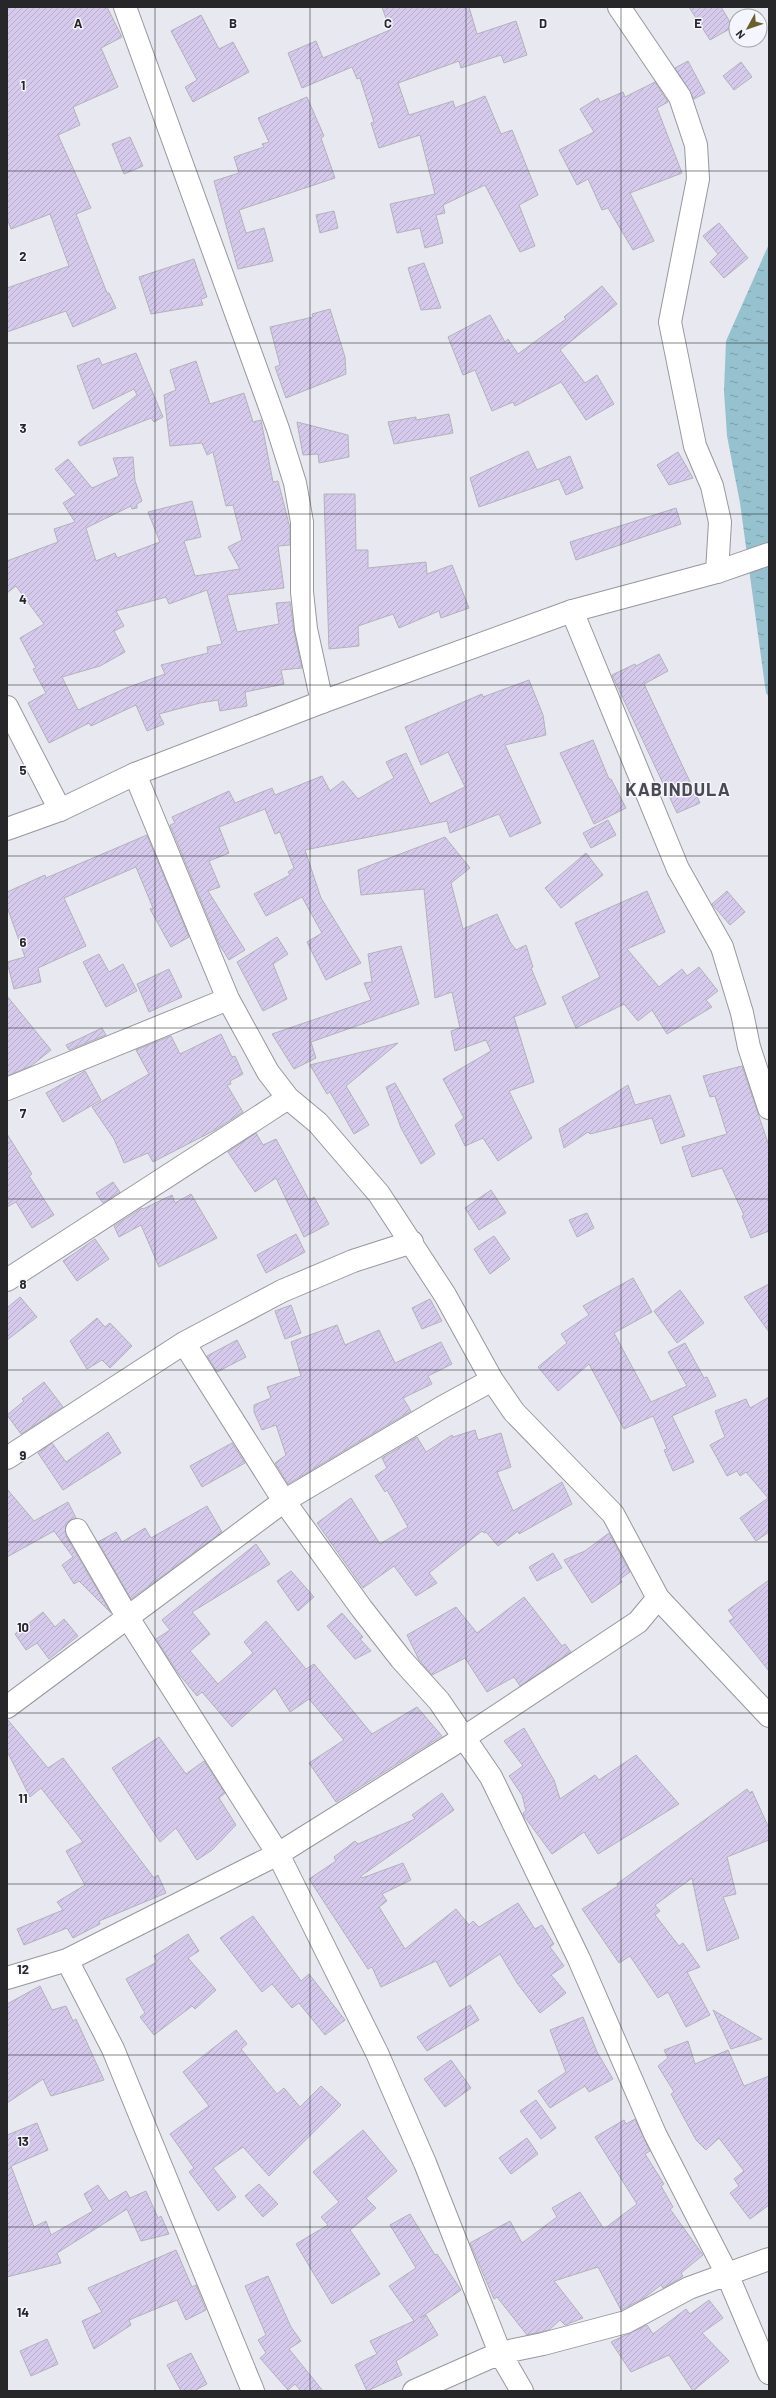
<svg xmlns="http://www.w3.org/2000/svg" width="776" height="2398" font-family="Barlow,sans-serif">
<style>
.water{fill:url(#water-ripples)}
.building{fill:url(#building-hatch);stroke:#b4b2ba;fill-rule:evenodd}
.lines{fill:none;stroke-linecap:round;stroke-linejoin:round}
.minor-casing{stroke:#97979e;stroke-width:24}
.tertiary-casing{stroke:#97979e;stroke-width:24}
.trunk-casing{stroke:#97979e;stroke-width:24}
.minor{stroke:#fff;stroke-width:22}
.tertiary{stroke:#fff;stroke-width:22}
.trunk{stroke:#fff;stroke-width:22}
.grid{fill:none;stroke:#27272a;stroke-width:1;stroke-opacity:0.55}
.labels{text-anchor:middle;stroke-width:3;stroke-linejoin:round;paint-order:stroke}
.district-label{font-size:18px;font-weight:bold;letter-spacing:1px;fill:#4a4a50;stroke:#f5f5fd}
.grid-label{font-size:13px;text-anchor:middle;font-weight:bold;fill:#27272a;stroke:#f5f5fd;stroke-width:3;stroke-linejoin:round;paint-order:stroke}
</style>
<defs>
<pattern id="water-ripples" width="26" height="14" patternUnits="userSpaceOnUse"><rect width="26" height="14" fill="#96c1ce"/><path d="M2 4q2-2 4 0t4 0M15 11q2-2 4 0t4 0" fill="none" stroke="#7a9da7"/></pattern>
<pattern id="building-hatch" width="6" height="6" patternUnits="userSpaceOnUse"><rect width="6" height="6" fill="#d5c9ec"/><path d="M-1 1l2-2M0 6l6-6M5 7l2-2" fill="none" stroke="#b7adcb"/></pattern>
</defs>
<rect width="100%" height="100%" fill="#e8e8f0"/>
<path class="water" d="M 769,244 L 769,697 L 766,693 L 740,503 L 727,436 L 724,391 L 726,341 Z"/>
<path class="building" d="M 7,7 L 107,7 L 122,37 L 101,48 L 118,87 L 73,107 L 80,125 L 58,135 L 91,208 L 76,214 L 107,293 L 109,293 L 116,308 L 73,327 L 66,311 L 7,332 L 7,288 L 69,266 L 50,214 L 11,229 L 7,218 Z
M 382,7 L 469,7 L 477,34 L 516,21 L 527,55 L 504,63 L 501,55 L 461,68 L 459,61 L 398,83 L 409,115 L 453,101 L 455,108 L 485,96 L 501,134 L 512,130 L 538,195 L 519,205 L 535,246 L 520,252 L 485,185 L 443,205 L 445,213 L 436,215 L 443,243 L 425,248 L 420,228 L 397,233 L 390,204 L 435,194 L 420,135 L 379,148 L 371,123 L 374,122 L 360,78 L 357,79 L 352,67 L 302,88 L 288,53 L 316,41 L 323,58 L 390,30 Z
M 689,7 L 721,7 L 733,27 L 710,40 Z
M 201,15 L 219,49 L 233,42 L 249,72 L 193,102 L 185,87 L 197,80 L 171,31 Z
M 688,61 L 705,93 L 694,99 L 675,68 Z
M 741,62 L 752,77 L 734,90 L 723,76 Z
M 655,82 L 668,102 L 657,108 L 682,173 L 630,193 L 654,241 L 633,250 L 608,208 L 602,210 L 588,179 L 577,185 L 559,150 L 594,132 L 580,109 L 598,98 L 600,102 L 623,92 L 625,97 Z
M 307,97 L 324,136 L 321,138 L 335,178 L 239,210 L 246,233 L 264,228 L 273,261 L 238,269 L 214,181 L 239,173 L 234,157 L 264,147 L 262,144 L 269,142 L 258,118 Z
M 130,137 L 143,166 L 124,174 L 112,144 Z
M 334,211 L 338,228 L 320,233 L 316,215 Z
M 719,223 L 748,258 L 724,278 L 710,262 L 718,254 L 703,236 Z
M 194,259 L 207,297 L 201,299 L 203,305 L 151,314 L 139,277 Z
M 424,263 L 441,308 L 421,310 L 408,268 Z
M 602,286 L 617,304 L 560,350 L 585,383 L 597,375 L 614,404 L 586,420 L 561,382 L 515,406 L 513,402 L 492,411 L 475,370 L 463,375 L 448,337 L 490,315 L 505,342 L 508,339 L 518,354 L 566,319 L 564,317 Z
M 330,309 L 345,357 L 346,374 L 286,398 L 275,367 L 280,365 L 270,327 L 313,317 L 312,314 Z
M 136,353 L 163,417 L 154,422 L 151,418 L 80,446 L 78,442 L 137,395 L 134,389 L 93,409 L 77,366 L 99,358 L 102,365 Z
M 196,361 L 210,404 L 244,393 L 253,422 L 261,420 L 273,482 L 278,481 L 290,528 L 290,545 L 278,546 L 284,588 L 227,595 L 237,632 L 279,624 L 276,603 L 290,602 L 294,632 L 302,668 L 281,670 L 284,684 L 245,692 L 247,706 L 220,711 L 218,700 L 200,703 L 159,714 L 164,724 L 147,731 L 136,705 L 91,726 L 89,723 L 49,743 L 28,703 L 46,693 L 33,669 L 36,668 L 20,638 L 44,624 L 16,586 L 7,593 L 7,561 L 58,542 L 54,529 L 75,522 L 63,503 L 76,495 L 55,469 L 68,459 L 92,488 L 119,476 L 113,458 L 133,457 L 135,481 L 142,501 L 137,504 L 137,508 L 132,509 L 131,506 L 86,528 L 96,561 L 115,553 L 117,558 L 160,542 L 148,512 L 192,501 L 201,537 L 184,541 L 195,576 L 240,569 L 228,547 L 242,540 L 233,505 L 226,506 L 213,452 L 207,455 L 202,443 L 170,446 L 164,395 L 176,390 L 170,370 ZM 207,590 L 222,644 L 207,647 L 208,653 L 161,665 L 165,674 L 126,688 L 78,710 L 62,677 L 100,666 L 125,652 L 114,631 L 124,626 L 116,611 L 166,597 L 169,604 Z
M 449,414 L 453,433 L 394,444 L 388,422 L 416,417 L 416,420 Z
M 297,422 L 348,435 L 349,457 L 319,463 L 318,454 L 303,455 Z
M 528,451 L 537,470 L 570,456 L 583,488 L 566,495 L 559,479 L 479,507 L 470,478 Z
M 678,452 L 693,478 L 669,485 L 657,465 Z
M 324,494 L 355,494 L 356,550 L 368,550 L 368,568 L 426,562 L 427,574 L 452,565 L 469,608 L 441,618 L 439,611 L 399,628 L 393,614 L 358,626 L 359,646 L 329,649 Z
M 676,508 L 681,524 L 576,560 L 570,542 Z
M 659,654 L 668,671 L 644,684 L 700,803 L 677,813 L 612,675 L 635,664 L 636,666 Z
M 529,680 L 543,715 L 546,735 L 505,745 L 541,823 L 510,837 L 499,814 L 450,833 L 447,821 L 305,850 L 321,898 L 361,963 L 326,980 L 307,942 L 322,933 L 302,897 L 266,916 L 254,894 L 290,875 L 288,872 L 294,868 L 280,832 L 275,834 L 265,809 L 219,827 L 229,853 L 209,861 L 220,887 L 208,891 L 245,950 L 229,960 L 219,944 L 170,825 L 175,823 L 172,817 L 229,791 L 235,803 L 272,788 L 275,795 L 322,776 L 330,791 L 343,781 L 358,799 L 394,778 L 386,762 L 406,753 L 430,804 L 465,787 L 448,752 L 421,765 L 405,727 L 482,694 L 483,697 Z
M 593,740 L 609,779 L 611,779 L 626,808 L 594,824 L 560,753 Z
M 608,820 L 616,835 L 591,848 L 583,833 Z
M 147,835 L 189,937 L 171,947 L 150,909 L 153,908 L 136,867 L 64,898 L 86,946 L 38,968 L 41,982 L 14,989 L 7,962 L 25,957 L 7,907 L 7,892 L 45,875 L 46,878 Z
M 445,837 L 470,868 L 451,883 L 463,929 L 497,914 L 510,942 L 516,950 L 526,945 L 533,967 L 531,968 L 546,1004 L 514,1017 L 534,1082 L 509,1091 L 532,1138 L 498,1161 L 483,1138 L 465,1146 L 455,1125 L 464,1118 L 443,1079 L 491,1051 L 486,1040 L 455,1051 L 451,1031 L 460,1028 L 452,992 L 435,998 L 424,889 L 361,895 L 358,870 Z
M 586,853 L 603,875 L 561,908 L 545,888 Z
M 647,891 L 665,932 L 627,949 L 659,987 L 682,969 L 687,976 L 699,967 L 718,991 L 706,1000 L 712,1007 L 667,1034 L 652,1010 L 638,1021 L 624,1004 L 576,1028 L 562,997 L 600,977 L 575,923 Z
M 727,891 L 745,912 L 730,925 L 712,904 Z
M 277,937 L 288,954 L 273,964 L 287,999 L 263,1011 L 237,962 Z
M 401,946 L 419,1004 L 311,1042 L 316,1058 L 294,1069 L 272,1034 L 371,1000 L 364,983 L 372,982 L 368,954 Z
M 99,954 L 109,972 L 123,964 L 137,991 L 106,1007 L 83,962 Z
M 169,969 L 182,997 L 149,1012 L 137,984 Z
M 7,996 L 51,1050 L 31,1066 L 7,1076 Z
M 102,1028 L 106,1035 L 69,1050 L 66,1045 Z
M 221,1034 L 232,1057 L 235,1056 L 243,1074 L 230,1081 L 231,1084 L 227,1085 L 243,1112 L 215,1130 L 153,1162 L 148,1153 L 124,1163 L 114,1139 L 92,1107 L 149,1074 L 136,1050 L 171,1036 L 180,1054 Z
M 398,1043 L 346,1086 L 369,1125 L 354,1134 L 330,1092 L 327,1094 L 310,1065 Z
M 742,1066 L 769,1146 L 769,1231 L 751,1238 L 742,1216 L 744,1215 L 722,1168 L 692,1177 L 682,1147 L 727,1134 L 715,1096 L 710,1097 L 703,1076 Z
M 85,1071 L 101,1100 L 63,1122 L 46,1093 Z
M 395,1083 L 435,1154 L 421,1164 L 401,1128 L 386,1087 Z
M 628,1085 L 635,1105 L 670,1095 L 685,1136 L 661,1144 L 652,1118 L 590,1134 L 588,1132 L 564,1148 L 559,1129 Z
M 256,1133 L 263,1145 L 276,1139 L 309,1200 L 314,1197 L 329,1224 L 304,1237 L 276,1178 L 255,1192 L 228,1152 Z
M 7,1134 L 32,1174 L 29,1176 L 54,1215 L 32,1228 L 16,1202 L 7,1207 Z
M 113,1182 L 120,1192 L 103,1203 L 96,1193 Z
M 491,1190 L 506,1213 L 479,1230 L 465,1208 Z
M 191,1194 L 217,1238 L 159,1267 L 141,1225 L 119,1237 L 114,1226 L 142,1208 L 143,1209 L 172,1195 L 175,1203 Z
M 587,1213 L 594,1228 L 577,1237 L 569,1220 Z
M 296,1234 L 305,1252 L 266,1273 L 257,1255 Z
M 494,1236 L 510,1259 L 490,1274 L 474,1249 Z
M 95,1239 L 109,1259 L 77,1281 L 63,1261 Z
M 633,1278 L 652,1312 L 614,1333 L 651,1402 L 687,1386 L 668,1352 L 685,1343 L 704,1378 L 707,1377 L 716,1396 L 672,1416 L 694,1462 L 673,1471 L 664,1450 L 667,1449 L 653,1416 L 624,1429 L 589,1364 L 558,1391 L 538,1367 L 567,1343 L 561,1334 L 589,1315 L 583,1306 Z
M 769,1284 L 769,1332 L 744,1297 Z
M 680,1290 L 704,1323 L 677,1343 L 654,1311 Z
M 20,1297 L 37,1317 L 7,1340 L 7,1308 Z
M 430,1299 L 442,1321 L 422,1329 L 412,1308 Z
M 291,1305 L 301,1333 L 285,1339 L 275,1311 Z
M 97,1318 L 105,1327 L 110,1323 L 132,1346 L 110,1368 L 102,1360 L 87,1369 L 70,1341 Z
M 337,1325 L 345,1345 L 379,1330 L 395,1363 L 441,1342 L 452,1364 L 428,1376 L 432,1384 L 403,1398 L 411,1411 L 288,1484 L 275,1463 L 286,1455 L 276,1425 L 262,1430 L 254,1412 L 254,1405 L 271,1398 L 267,1387 L 301,1376 L 291,1342 Z
M 237,1340 L 246,1357 L 217,1372 L 207,1356 Z
M 44,1382 L 63,1407 L 21,1434 L 7,1415 L 24,1401 L 22,1399 Z
M 769,1397 L 769,1532 L 756,1541 L 740,1518 L 768,1498 L 746,1472 L 740,1476 L 737,1471 L 727,1476 L 710,1445 L 725,1437 L 715,1411 L 746,1399 L 750,1408 Z
M 475,1430 L 478,1440 L 501,1433 L 511,1467 L 497,1472 L 513,1511 L 562,1482 L 572,1504 L 519,1534 L 518,1531 L 498,1546 L 486,1532 L 484,1533 L 482,1531 L 429,1573 L 437,1583 L 416,1596 L 394,1566 L 363,1588 L 317,1523 L 351,1498 L 380,1544 L 408,1527 L 387,1490 L 385,1492 L 375,1476 L 387,1468 L 382,1458 L 417,1437 L 426,1452 L 452,1435 L 453,1437 Z
M 108,1432 L 121,1453 L 63,1490 L 38,1453 L 52,1443 L 66,1462 Z
M 232,1443 L 245,1463 L 202,1487 L 190,1466 Z
M 7,1489 L 34,1521 L 68,1502 L 76,1518 L 66,1523 L 66,1536 L 111,1613 L 79,1581 L 74,1584 L 62,1565 L 73,1557 L 54,1531 L 7,1557 Z
M 207,1506 L 222,1532 L 131,1599 L 98,1542 L 116,1532 L 122,1542 L 145,1528 L 151,1538 Z
M 609,1533 L 630,1572 L 620,1579 L 622,1582 L 592,1603 L 564,1560 L 585,1551 Z
M 256,1544 L 270,1564 L 192,1612 L 210,1634 L 190,1651 L 218,1684 L 253,1653 L 244,1642 L 266,1621 L 306,1669 L 314,1664 L 372,1734 L 417,1707 L 442,1736 L 336,1802 L 309,1763 L 344,1740 L 309,1699 L 290,1712 L 275,1688 L 232,1727 L 202,1692 L 197,1696 L 178,1673 L 156,1639 L 170,1630 L 162,1620 Z
M 553,1553 L 562,1568 L 537,1581 L 529,1567 Z
M 291,1571 L 314,1597 L 298,1611 L 277,1581 Z
M 769,1580 L 769,1671 L 729,1621 L 734,1618 L 728,1610 Z
M 524,1597 L 562,1646 L 565,1644 L 571,1652 L 520,1686 L 514,1677 L 487,1692 L 465,1658 L 432,1675 L 419,1660 L 407,1635 L 456,1607 L 477,1633 Z
M 43,1612 L 55,1627 L 64,1619 L 78,1636 L 49,1659 L 37,1643 L 26,1650 L 15,1634 Z
M 342,1613 L 363,1637 L 360,1639 L 371,1651 L 355,1659 L 327,1626 Z
M 7,1719 L 48,1768 L 63,1758 L 154,1878 L 158,1875 L 166,1893 L 99,1921 L 100,1924 L 73,1938 L 67,1928 L 24,1945 L 17,1929 L 63,1910 L 57,1902 L 85,1885 L 66,1851 L 83,1842 L 41,1788 L 30,1797 L 7,1751 Z
M 524,1728 L 554,1780 L 560,1799 L 595,1775 L 599,1780 L 636,1755 L 679,1804 L 598,1854 L 584,1832 L 552,1854 L 524,1816 L 523,1813 L 526,1811 L 522,1795 L 509,1776 L 523,1766 L 504,1741 Z
M 159,1737 L 186,1774 L 204,1761 L 225,1793 L 219,1798 L 236,1825 L 212,1850 L 197,1860 L 176,1828 L 160,1842 L 112,1768 Z
M 747,1789 L 750,1793 L 752,1791 L 769,1828 L 769,1840 L 727,1857 L 736,1894 L 723,1897 L 739,1938 L 707,1951 L 692,1878 L 655,1905 L 660,1911 L 655,1915 L 679,1946 L 683,1943 L 700,1967 L 687,1972 L 710,2015 L 686,2027 L 668,1992 L 658,1998 L 630,1956 L 619,1963 L 582,1909 L 618,1886 L 617,1884 Z
M 442,1793 L 454,1810 L 361,1876 L 362,1878 L 403,1863 L 411,1880 L 382,1894 L 387,1901 L 379,1907 L 405,1949 L 456,1909 L 469,1925 L 473,1921 L 479,1927 L 518,1903 L 535,1929 L 542,1925 L 554,1944 L 550,1947 L 564,1966 L 551,1975 L 566,1993 L 540,2013 L 517,1983 L 500,1954 L 450,1987 L 436,1961 L 381,1987 L 372,1967 L 368,1969 L 309,1879 L 336,1861 L 334,1857 L 355,1841 L 358,1844 L 415,1819 L 412,1815 Z
M 253,1916 L 301,1981 L 309,1974 L 345,2020 L 325,2035 L 299,2003 L 292,2008 L 272,1984 L 262,1992 L 220,1938 Z
M 188,1934 L 199,1951 L 188,1958 L 216,1990 L 195,2009 L 192,2006 L 154,2035 L 140,2017 L 145,2013 L 126,1979 L 157,1962 L 154,1956 Z
M 40,1986 L 52,2010 L 66,2006 L 73,2021 L 76,2019 L 104,2080 L 51,2096 L 43,2079 L 7,2103 L 7,2004 Z
M 470,2005 L 479,2020 L 427,2051 L 417,2037 Z
M 713,2010 L 762,2039 L 731,2049 Z
M 583,2017 L 597,2052 L 613,2079 L 589,2092 L 585,2086 L 550,2108 L 538,2091 L 566,2072 L 550,2030 Z
M 236,2030 L 247,2044 L 241,2049 L 277,2094 L 284,2088 L 300,2107 L 321,2086 L 341,2105 L 269,2176 L 243,2147 L 213,2168 L 236,2197 L 218,2211 L 189,2172 L 194,2168 L 170,2134 L 209,2106 L 183,2072 Z
M 688,2041 L 695,2064 L 728,2050 L 744,2086 L 769,2076 L 769,2205 L 750,2219 L 730,2193 L 739,2186 L 734,2179 L 744,2171 L 719,2138 L 706,2150 L 696,2140 L 671,2094 L 674,2092 L 658,2066 L 668,2058 L 664,2050 Z
M 451,2060 L 471,2088 L 445,2107 L 424,2079 Z
M 536,2100 L 556,2128 L 541,2139 L 520,2111 Z
M 635,2119 L 650,2151 L 645,2154 L 664,2184 L 661,2186 L 673,2207 L 670,2209 L 703,2255 L 681,2273 L 683,2276 L 679,2279 L 663,2288 L 661,2285 L 644,2298 L 621,2310 L 598,2267 L 554,2281 L 583,2318 L 565,2325 L 560,2320 L 549,2330 L 527,2335 L 497,2297 L 494,2299 L 470,2243 L 510,2221 L 522,2243 L 557,2217 L 552,2208 L 580,2192 L 604,2229 L 637,2204 L 595,2137 L 624,2120 L 626,2124 Z
M 37,2123 L 48,2150 L 11,2166 L 34,2227 L 46,2221 L 51,2235 L 93,2211 L 84,2194 L 98,2185 L 109,2201 L 126,2191 L 130,2198 L 146,2191 L 158,2218 L 161,2216 L 169,2234 L 141,2241 L 127,2209 L 57,2253 L 61,2263 L 7,2277 L 7,2135 Z
M 363,2130 L 397,2171 L 366,2198 L 376,2208 L 350,2230 L 380,2274 L 332,2304 L 296,2244 L 328,2225 L 321,2217 L 339,2202 L 313,2172 Z
M 527,2138 L 538,2154 L 511,2174 L 499,2158 Z
M 259,2184 L 278,2204 L 263,2217 L 245,2196 Z
M 410,2214 L 435,2255 L 437,2254 L 461,2290 L 420,2318 L 426,2315 L 438,2335 L 396,2361 L 402,2375 L 367,2391 L 355,2365 L 377,2354 L 370,2341 L 414,2321 L 389,2286 L 416,2268 L 390,2225 Z
M 176,2250 L 192,2287 L 196,2285 L 206,2310 L 186,2320 L 177,2300 L 129,2320 L 131,2325 L 94,2349 L 82,2321 L 102,2312 L 88,2288 Z
M 268,2276 L 291,2327 L 301,2341 L 289,2349 L 323,2391 L 301,2391 L 295,2384 L 288,2390 L 260,2358 L 266,2353 L 258,2340 L 266,2335 L 245,2286 Z
M 709,2300 L 723,2318 L 702,2333 L 729,2361 L 693,2391 L 669,2355 L 631,2372 L 611,2342 L 647,2325 L 653,2334 L 686,2309 L 690,2314 Z
M 47,2339 L 58,2364 L 31,2376 L 20,2351 Z
M 191,2353 L 207,2384 L 194,2391 L 181,2391 L 167,2365 Z"/>
<g class="lines">
<g class="minor-casing">
<path id="minor" d="M 125,7 L 278,429 L 295,483 L 302,522 L 302,592 L 306,629 L 322,702
M 619,7 L 680,97 L 696,145 L 698,179 L 670,322 L 695,446 L 712,486 L 720,522 L 717,572
M 572,611 L 678,869 L 722,947 L 742,1013 L 749,1047 L 769,1108
M 7,1089 L 228,999
M 7,1280 L 288,1098
M 184,1343 L 284,1501 L 362,1609 L 401,1659 L 439,1701 L 491,1777 L 579,1959 L 655,2134 L 727,2274 L 769,2373
M 7,1458 L 184,1343 L 282,1291 L 353,1261 L 412,1242
M 77,1530 L 128,1618 L 278,1854 L 377,2053 L 425,2163 L 500,2353 L 522,2391
M 658,1598 L 769,1716
M 7,1707 L 284,1501 L 441,1408 L 492,1380
M 67,1960 L 113,2049 L 253,2391
M 7,1978 L 67,1960 L 278,1854 L 465,1737 L 638,1622 L 658,1598 L 613,1514 L 514,1412 L 492,1380 L 445,1295 L 379,1194 L 318,1123 L 288,1098 L 268,1072 L 228,999 L 135,774
M 414,2391 L 500,2353 L 543,2344 L 626,2322 L 689,2288 L 769,2259"/>
</g>
<g class="tertiary-casing">
<path id="tertiary" d="M 7,707 L 60,810"/>
</g>
<g class="trunk-casing">
<path id="trunk" d="M 7,829 L 60,810 L 135,774 L 322,702 L 572,611 L 717,572 L 769,554"/>
</g>
<use href="#minor" class="minor"/>
<use href="#tertiary" class="tertiary"/>
<use href="#trunk" class="trunk"/>
</g>
<path class="grid" d="M 155,7 L 155,2391M 310,7 L 310,2391M 466,7 L 466,2391M 621,7 L 621,2391M 7,171 L 769,171M 7,343 L 769,343M 7,514 L 769,514M 7,685 L 769,685M 7,856 L 769,856M 7,1028 L 769,1028M 7,1199 L 769,1199M 7,1370 L 769,1370M 7,1542 L 769,1542M 7,1713 L 769,1713M 7,1884 L 769,1884M 7,2055 L 769,2055M 7,2227 L 769,2227"/>
<g class="labels">
<g class="district-label">
<text x="678" y="796">KABINDULA</text>
</g>
</g>
<g class="grid-label">
<text x="78" y="28">A</text>
<text x="233" y="28">B</text>
<text x="388" y="28">C</text>
<text x="543" y="28">D</text>
<text x="698" y="28">E</text>
<text x="23" y="90">1</text>
<text x="23" y="261">2</text>
<text x="23" y="433">3</text>
<text x="23" y="604">4</text>
<text x="23" y="775">5</text>
<text x="23" y="947">6</text>
<text x="23" y="1118">7</text>
<text x="23" y="1289">8</text>
<text x="23" y="1460">9</text>
<text x="23" y="1632">10</text>
<text x="23" y="1803">11</text>
<text x="23" y="1974">12</text>
<text x="23" y="2146">13</text>
<text x="23" y="2317">14</text>
</g>
<rect width="776" height="2398" fill="none" stroke="#27272a" stroke-width="16"/>
<g transform="translate(748 28) rotate(230)"><circle r="19" fill="#f5f5fd" stroke="#a3a3a9"/>
<path d="M0-3L7 15L0 10L-7 15Z" fill="#69602d"/>
<text y="-6" font-size="11" font-weight="bold" text-anchor="middle" fill="#27272a">N</text>
</g>
</svg>
